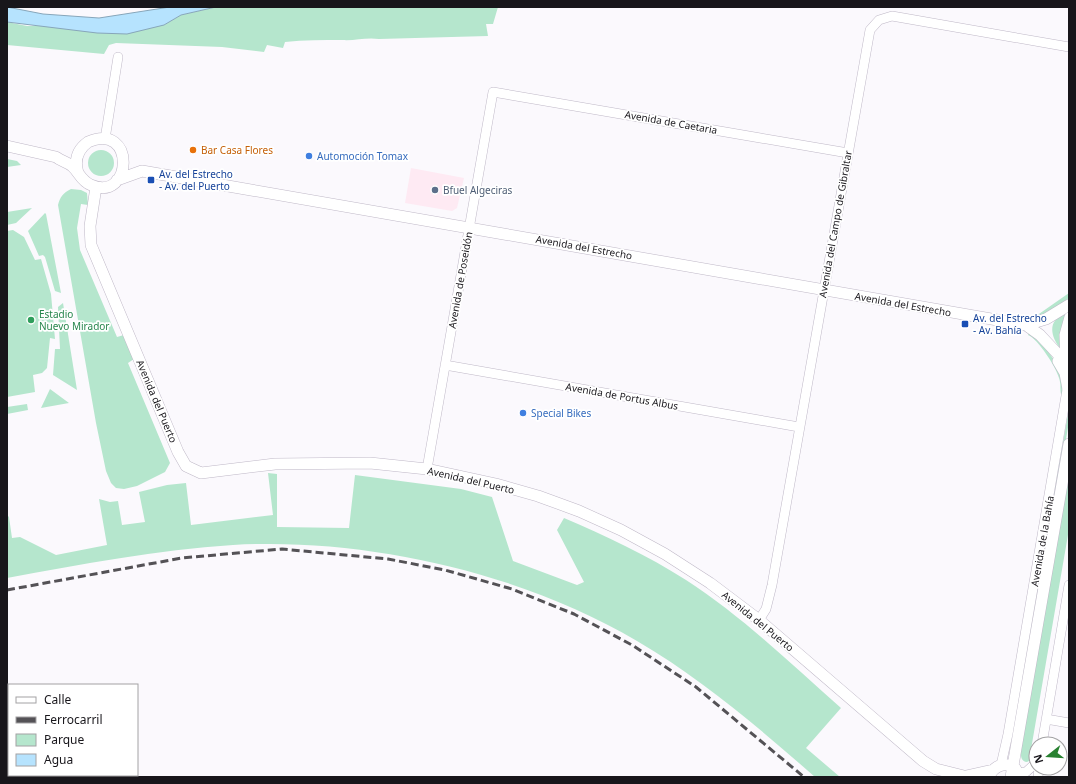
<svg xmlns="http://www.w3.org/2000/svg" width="1076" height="784" font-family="'Noto Sans',sans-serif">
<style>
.commercial{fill:#feeaf3}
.green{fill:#b5e6cd}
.water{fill:#b6e3fe;stroke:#87a6ba}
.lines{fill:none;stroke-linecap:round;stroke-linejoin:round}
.minor-casing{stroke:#bfb8c7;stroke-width:10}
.tertiary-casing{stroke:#bfb8c7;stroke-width:12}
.minor{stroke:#fff;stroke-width:9}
.tertiary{stroke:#fff;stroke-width:11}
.rail{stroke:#545256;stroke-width:3;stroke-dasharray:8 4;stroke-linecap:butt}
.food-dot{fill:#e8710a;stroke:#fff;stroke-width:1.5}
.shop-dot{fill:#3f7fe0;stroke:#fff;stroke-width:1.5}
.transit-dot{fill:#1a4fb4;stroke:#fff;stroke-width:1.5}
.service-dot{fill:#5c6f8a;stroke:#fff;stroke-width:1.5}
.leisure-dot{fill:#2e9e5b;stroke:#fff;stroke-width:1.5}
.labels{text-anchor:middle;stroke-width:3.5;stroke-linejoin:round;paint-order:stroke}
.street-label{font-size:10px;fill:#18161b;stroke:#fff}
.food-label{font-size:10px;fill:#c56008;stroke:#fff;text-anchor:start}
.shop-label{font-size:10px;fill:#366cbe;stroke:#fff;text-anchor:start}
.transit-label{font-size:10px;fill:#164399;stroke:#fff;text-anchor:start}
.service-label{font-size:10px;fill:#4e5e75;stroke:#fff;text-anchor:start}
.leisure-label{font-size:10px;fill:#27864d;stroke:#fff;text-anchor:start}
</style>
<rect width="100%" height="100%" fill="#fbf9fd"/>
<path class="commercial" d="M 411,168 L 464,178 L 457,208 L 452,211 L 405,203 Z"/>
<path class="green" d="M 216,7 L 498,7 L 493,24 L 486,24 L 488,36 L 379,39 C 366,37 355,41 342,40 C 323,40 304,40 285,42 L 283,48 L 267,45 L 264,52 L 222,47 L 116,43 L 109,45 L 104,54 L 7,45 L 7,22 L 27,26 L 164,25 L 181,15 Z
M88 163a13 13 0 1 1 26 0a13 13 0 1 1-26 0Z
M 7,159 L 17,161 L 21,165 L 7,167 Z
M 71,189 L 81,190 L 87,193 L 88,205 L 81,204 L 77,228 L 80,250 L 117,337 L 124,335 L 134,359 L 128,363 L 170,463 L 165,472 L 137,486 L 124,489 L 116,488 L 111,483 L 106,471 L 96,423 L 58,205 C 60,197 63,193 71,189 Z
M 32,208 L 16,223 L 7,225 L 7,212 Z
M 45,213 L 46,214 L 61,293 L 55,291 L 45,257 L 43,255 L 39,256 L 28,231 Z
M 13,230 L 24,237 L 35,260 L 41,259 L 51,294 L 55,339 L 50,338 L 47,368 L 42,373 L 33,375 L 35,392 L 7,397 L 7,231 Z
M 1069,293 L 1069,298 L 1041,317 L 1031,320 L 1031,316 L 1036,316 Z
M 63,303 L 77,390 L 53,375 L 55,349 L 60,349 L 58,307 Z
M 1066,314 L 1061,331 L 1061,349 C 1050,337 1047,319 1066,314 Z
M 1029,332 L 1047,350 L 1059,367 L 1064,395 L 1061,394 C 1060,389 1061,383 1059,378 C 1056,367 1038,339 1028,335 Z
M 50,389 L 69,403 L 41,408 Z
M 27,404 L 28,410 L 7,414 L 7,407 Z
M 1069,408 L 1069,422 L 1016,721 L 1015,719 Z
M 1069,472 L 1069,529 L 1029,761 L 1027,762 C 1020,761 1021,755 1021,750 Z
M 268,473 L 277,474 L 277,527 L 349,528 L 355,475 L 461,489 L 492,497 L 513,561 L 577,585 L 584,582 L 557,530 L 564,518 C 606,536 647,555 686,580 C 742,616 791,664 841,708 L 806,748 L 840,777 L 815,777 C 759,728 702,679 637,641 C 523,573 365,537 233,545 C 157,550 82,564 7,578 L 7,515 L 9,517 L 12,538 L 20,537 L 56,555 L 107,545 L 99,499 L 110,502 L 118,501 L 122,525 L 145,522 L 139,492 L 167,485 L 186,483 L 191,525 L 273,515 Z"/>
<path class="water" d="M 7,7 L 43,14 L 99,18 L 170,7 L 216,7 L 181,15 L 164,25 L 127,34 L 97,33 L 7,22 Z"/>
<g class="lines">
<g class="minor-casing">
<path id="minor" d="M 105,139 L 118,57
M 445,365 L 799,427
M 1065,365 L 1064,335 L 1069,317
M 427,469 L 493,92 L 848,153
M 759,620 L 766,609 L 772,585 L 870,30 L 879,20 L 892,16 L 1069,47
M 1046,719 L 1069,723
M 1042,744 L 1069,585
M 1001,765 L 1008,734 L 1068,384
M 1019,773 L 1026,772 L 1036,763
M 1038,777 L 1039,768"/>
</g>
<g class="tertiary-casing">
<path id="tertiary" d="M 7,146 L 56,157 C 61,161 67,162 72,166 C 79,172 81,181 91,185 C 133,203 136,121 88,142 C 77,150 74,160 78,173
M 117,180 L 142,171 L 1026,325 L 1046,319 L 1069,305
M 96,187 L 90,226 L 91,245 L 178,452 L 186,466 L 201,473 L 275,464 L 370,463 L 427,469 L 496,484 L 538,496 L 579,511 L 621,530 L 665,554 L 710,583 L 759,620 L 923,761 L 936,769 L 968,777
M 1026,325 L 1040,335 L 1069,366
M 1058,361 L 1065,373 L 1068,389
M 966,776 L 993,770
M 989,777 C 993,766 1005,761 1015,768 L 1020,777
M 1011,777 L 1069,444"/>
</g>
<use href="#minor" class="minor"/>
<use href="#tertiary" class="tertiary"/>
<path class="rail" d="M 7,590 L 182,558 L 282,549 L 388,559 L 445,570 L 512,589 L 574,614 L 632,645 L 696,687 L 804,777"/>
</g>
<circle class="food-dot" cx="193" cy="150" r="4"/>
<g class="shop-dot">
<circle cx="309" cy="156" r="4"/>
<circle cx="523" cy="413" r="4"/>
</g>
<g class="transit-dot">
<rect x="147" y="176" width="8" height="8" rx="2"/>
<rect x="961" y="320" width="8" height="8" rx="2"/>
</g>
<circle class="service-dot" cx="435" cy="190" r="4"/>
<circle class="leisure-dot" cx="31" cy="320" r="4"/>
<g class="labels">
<g class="street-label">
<text transform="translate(671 122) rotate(10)" y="4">Avenida de Caetaria</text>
<text transform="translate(835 224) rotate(-80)" y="4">Avenida del Campo de Gibraltar</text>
<text transform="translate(584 247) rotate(10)" y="4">Avenida del Estrecho</text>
<text transform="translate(460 280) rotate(-80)" y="4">Avenida de Poseidón</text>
<text transform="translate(903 304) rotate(10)" y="4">Avenida del Estrecho</text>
<text transform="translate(622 396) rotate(10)" y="4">Avenida de Portus Albus</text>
<text transform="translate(157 401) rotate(67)" y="4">Avenida del Puerto</text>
<text transform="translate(471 480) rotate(13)" y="4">Avenida del Puerto</text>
<text transform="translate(1042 541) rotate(-80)" y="4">Avenida de la Bahía</text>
<text transform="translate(758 621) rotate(39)" y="4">Avenida del Puerto</text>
</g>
<g class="food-label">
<text x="201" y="154">Bar Casa Flores</text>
</g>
<g class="shop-label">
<text x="317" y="160">Automoción Tomax</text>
<text x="531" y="417">Special Bikes</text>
</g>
<g class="transit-label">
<text x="159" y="178">Av. del Estrecho<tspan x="159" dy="12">- Av. del Puerto</tspan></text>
<text x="973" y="322">Av. del Estrecho<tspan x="973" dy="12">- Av. Bahía</tspan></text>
</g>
<g class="service-label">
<text x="443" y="194">Bfuel Algeciras</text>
</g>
<g class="leisure-label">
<text x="39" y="318">Estadio<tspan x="39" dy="12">Nuevo Mirador</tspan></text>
</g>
</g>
<rect width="1076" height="784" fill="none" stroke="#18161b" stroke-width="16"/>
<rect x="8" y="684" width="130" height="92" fill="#ffffff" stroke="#a3a2a4"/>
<rect x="16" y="697" width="20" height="6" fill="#ffffff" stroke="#a3a2a4"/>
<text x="44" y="704" font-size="12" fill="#18161b">Calle</text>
<rect x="16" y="717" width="20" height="6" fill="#545256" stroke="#a3a2a4"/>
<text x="44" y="724" font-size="12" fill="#18161b">Ferrocarril</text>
<rect x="16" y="734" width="20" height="12" fill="#b5e6cd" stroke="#a3a2a4"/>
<text x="44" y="744" font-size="12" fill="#18161b">Parque</text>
<rect x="16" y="754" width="20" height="12" fill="#b6e3fe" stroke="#a3a2a4"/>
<text x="44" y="764" font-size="12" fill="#18161b">Agua</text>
<g transform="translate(1048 756) rotate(253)"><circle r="19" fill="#ffffff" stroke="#a3a2a4"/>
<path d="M0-3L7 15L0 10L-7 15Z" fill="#288130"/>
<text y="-6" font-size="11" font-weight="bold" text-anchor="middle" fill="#18161b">N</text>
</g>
</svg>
